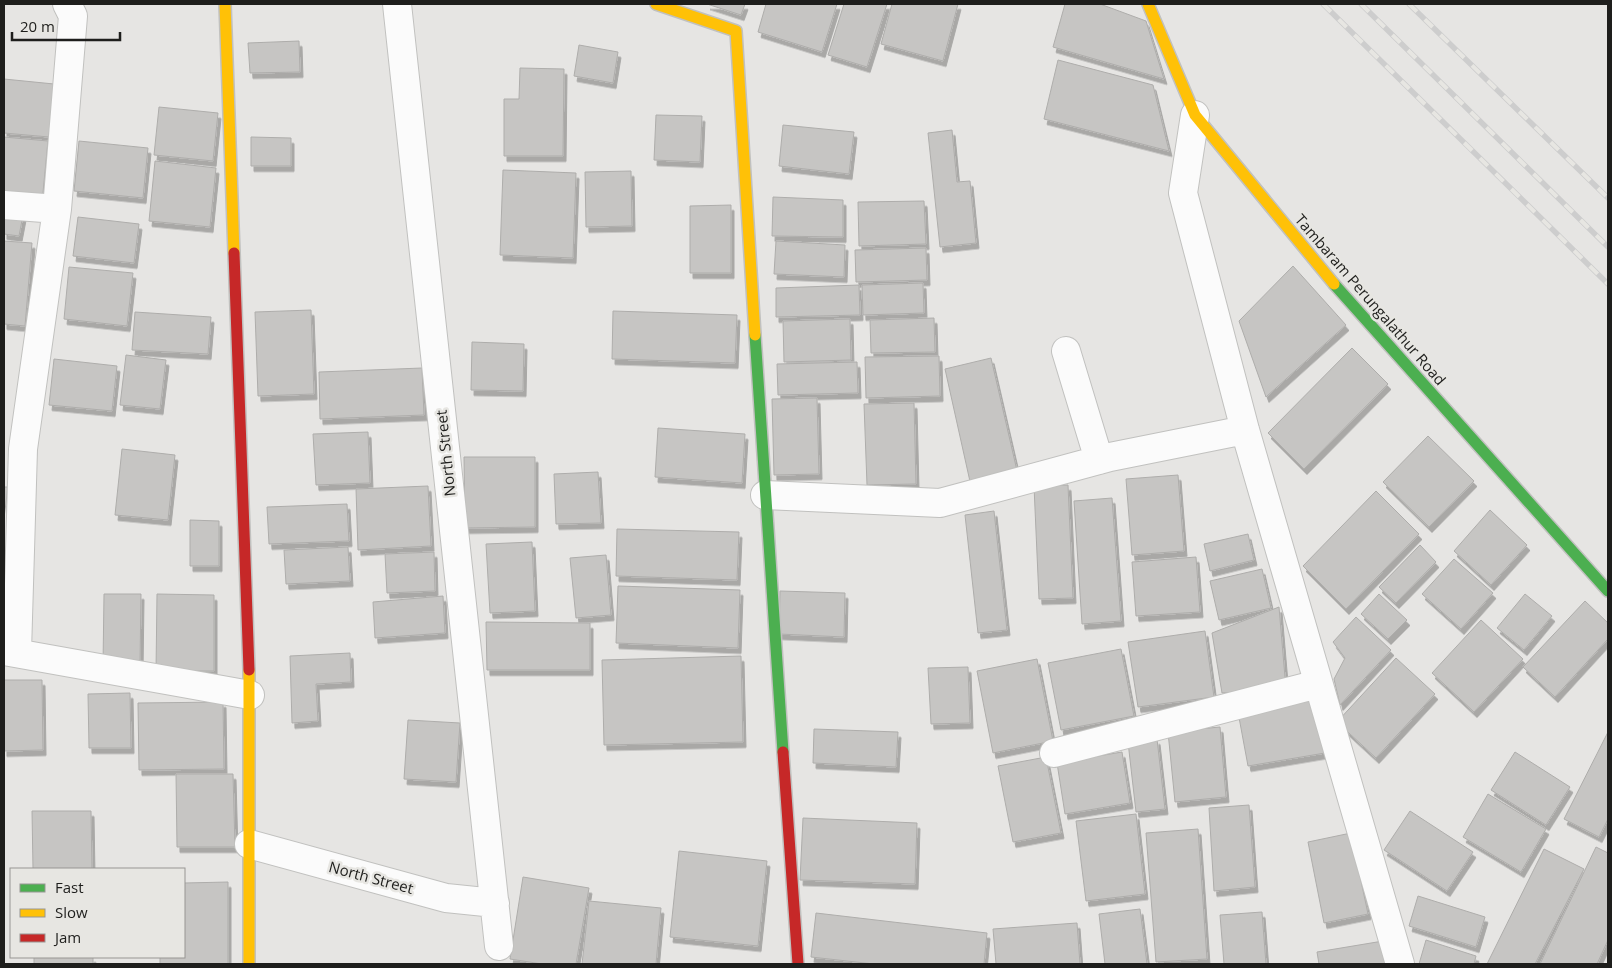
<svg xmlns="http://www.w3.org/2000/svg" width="1612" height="968" font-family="'Open Sans',sans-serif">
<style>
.building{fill:#c6c5c3;stroke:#aeadab;filter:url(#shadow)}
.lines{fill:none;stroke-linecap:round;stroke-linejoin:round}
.street-casing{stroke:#c1c1bf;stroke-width:30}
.fast-casing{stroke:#c1c1bf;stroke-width:14}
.slow-casing{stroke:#c1c1bf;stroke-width:14}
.jam-casing{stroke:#c1c1bf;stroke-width:14}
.street{stroke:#fbfbfb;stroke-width:28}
.fast{stroke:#4caf50;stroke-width:11}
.slow{stroke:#ffc107;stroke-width:11}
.jam{stroke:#c62828;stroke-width:11}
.rail-casing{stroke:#cdcdcd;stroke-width:5.5}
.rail{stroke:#e7e6e2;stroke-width:4;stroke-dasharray:11;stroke-linecap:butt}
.labels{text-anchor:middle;stroke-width:5;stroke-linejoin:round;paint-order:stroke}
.street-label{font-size:15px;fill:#1e1e1c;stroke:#e7e6e2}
</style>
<defs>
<filter id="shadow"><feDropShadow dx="3" dy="5.5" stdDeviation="0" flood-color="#0004"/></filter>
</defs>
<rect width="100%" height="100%" fill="#e6e5e3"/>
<path class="building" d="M 707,4 L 745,4 L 741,15 Z
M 766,4 L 837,4 L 822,52 L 758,32 Z
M 844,4 L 887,4 L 867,67 L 828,55 Z
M 892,4 L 958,4 L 943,61 L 881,44 Z
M 1065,4 L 1100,4 L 1146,21 L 1164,79 L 1053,47 Z
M 299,41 L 300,72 L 250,73 L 248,43 Z
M 579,45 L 618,52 L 613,83 L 574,76 Z
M 1058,60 L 1153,85 L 1169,151 L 1044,119 Z
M 520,68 L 564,69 L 563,156 L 504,156 L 504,99 L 519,99 Z
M 4,79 L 54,84 L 49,137 L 4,133 Z
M 159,107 L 218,113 L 213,161 L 154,155 Z
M 656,115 L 702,116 L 700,162 L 654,160 Z
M 783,125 L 854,132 L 849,174 L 779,166 Z
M 952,130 L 957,182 L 970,181 L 976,243 L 940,247 L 928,133 Z
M 4,137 L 48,141 L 42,203 L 4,200 Z
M 251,137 L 291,138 L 291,166 L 251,166 Z
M 79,141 L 148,148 L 143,198 L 74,191 Z
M 155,161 L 216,168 L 210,227 L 149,221 Z
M 503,170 L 576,173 L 573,258 L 500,255 Z
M 631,171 L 632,226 L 586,227 L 585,172 Z
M 773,197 L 843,200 L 843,237 L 772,236 Z
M 924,201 L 926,244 L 859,246 L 858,202 Z
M 731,205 L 731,273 L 690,273 L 690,206 Z
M 4,212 L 23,215 L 19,236 L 4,234 Z
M 78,217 L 139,224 L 134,263 L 73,256 Z
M 4,241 L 32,243 L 25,326 L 4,324 Z
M 776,241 L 845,245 L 844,277 L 774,274 Z
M 926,248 L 927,280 L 856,282 L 855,250 Z
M 1293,266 L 1346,325 L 1266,397 L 1239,321 Z
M 69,267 L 133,273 L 127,326 L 64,319 Z
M 923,283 L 924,313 L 863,315 L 862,285 Z
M 859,285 L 860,315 L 776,317 L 776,288 Z
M 311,310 L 314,394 L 258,396 L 255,312 Z
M 613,311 L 737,315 L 735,363 L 612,359 Z
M 135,312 L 211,317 L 208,354 L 132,350 Z
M 934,318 L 935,352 L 871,353 L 870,320 Z
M 850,319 L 851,360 L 784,362 L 783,321 Z
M 472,342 L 524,344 L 523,391 L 471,390 Z
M 1352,348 L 1388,384 L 1304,469 L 1268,433 Z
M 126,355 L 166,360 L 160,409 L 120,405 Z
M 939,356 L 940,396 L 866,398 L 865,357 Z
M 991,358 L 1018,475 L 971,486 L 945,369 Z
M 54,359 L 117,366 L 112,411 L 49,405 Z
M 857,362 L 858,393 L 778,395 L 777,364 Z
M 422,368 L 424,415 L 320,419 L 319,372 Z
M 817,398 L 819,474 L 774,475 L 772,399 Z
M 914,403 L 916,484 L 867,485 L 864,404 Z
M 658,428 L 745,434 L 742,483 L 655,477 Z
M 368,432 L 370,483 L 316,485 L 313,434 Z
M 1428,436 L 1474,481 L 1429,527 L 1383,482 Z
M 122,449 L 175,455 L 168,520 L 115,515 Z
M 464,457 L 535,457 L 535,527 L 465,528 Z
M 598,472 L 601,523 L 556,524 L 554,474 Z
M 1178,475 L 1184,551 L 1132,555 L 1126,479 Z
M 1068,485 L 1073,598 L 1039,599 L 1034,486 Z
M 428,486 L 431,546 L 358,550 L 356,489 Z
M 4,487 L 8,487 L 4,518 Z
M 1376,491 L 1419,534 L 1346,609 L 1303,566 Z
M 1112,498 L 1121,621 L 1082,624 L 1074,501 Z
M 347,504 L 349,541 L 269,544 L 267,507 Z
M 1490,510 L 1527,545 L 1491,585 L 1454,551 Z
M 994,511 L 1007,630 L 978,633 L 965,515 Z
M 190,520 L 219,521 L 219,566 L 190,566 Z
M 617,529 L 739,532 L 737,580 L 616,576 Z
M 1248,534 L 1254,560 L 1210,571 L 1204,544 Z
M 532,542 L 535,611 L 490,613 L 486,544 Z
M 1420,545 L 1436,562 L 1396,603 L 1379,587 Z
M 348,547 L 350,581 L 286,584 L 284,550 Z
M 434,552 L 435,591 L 387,593 L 385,554 Z
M 606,555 L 611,615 L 576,618 L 570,558 Z
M 1196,557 L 1200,612 L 1136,616 L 1132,562 Z
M 1454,559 L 1493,593 L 1461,629 L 1422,594 Z
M 1262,569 L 1271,608 L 1219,620 L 1210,581 Z
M 618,586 L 740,590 L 738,648 L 616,643 Z
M 780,591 L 845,593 L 844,637 L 779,634 Z
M 104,594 L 141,594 L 140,665 L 103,665 Z
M 157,594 L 214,595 L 214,671 L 156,671 Z
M 1379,594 L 1407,620 L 1388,639 L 1361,614 Z
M 1525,594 L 1552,616 L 1524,650 L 1497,628 Z
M 443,596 L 445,633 L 375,638 L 373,602 Z
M 1585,601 L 1608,623 L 1608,639 L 1555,697 L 1523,667 Z
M 1279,607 L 1286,689 L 1222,693 L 1212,633 Z
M 1356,617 L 1391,650 L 1340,705 L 1334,679 L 1345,658 L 1333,642 Z
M 1481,620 L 1523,659 L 1474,712 L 1432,673 Z
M 486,622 L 590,623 L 590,670 L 487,670 Z
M 1205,631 L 1214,697 L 1138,707 L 1128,642 Z
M 1121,649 L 1134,716 L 1061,730 L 1048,663 Z
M 350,653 L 351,682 L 316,684 L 318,721 L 292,723 L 290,656 Z
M 741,656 L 743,742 L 604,745 L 602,660 Z
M 1396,658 L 1435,694 L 1376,758 L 1337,722 Z
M 1037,659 L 1053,741 L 993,753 L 977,671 Z
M 968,667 L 970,723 L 931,724 L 928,668 Z
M 4,680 L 42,680 L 43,750 L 4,751 Z
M 130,693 L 131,748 L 89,748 L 88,694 Z
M 1316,698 L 1325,753 L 1248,766 L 1238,712 Z
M 223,702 L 224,769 L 139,770 L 138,703 Z
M 408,720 L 460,723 L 456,782 L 404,779 Z
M 1220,727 L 1226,797 L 1175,802 L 1168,732 Z
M 814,729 L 898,732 L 896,767 L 813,763 Z
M 1608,732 L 1608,819 L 1599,837 L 1564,819 Z
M 1157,739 L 1165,809 L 1136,812 L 1128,742 Z
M 1122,752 L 1130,803 L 1065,814 L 1057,763 Z
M 1515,752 L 1570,787 L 1546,825 L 1491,790 Z
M 1046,757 L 1061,833 L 1013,842 L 998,766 Z
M 176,774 L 233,774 L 235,847 L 177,847 Z
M 1488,794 L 1546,829 L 1521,872 L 1463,837 Z
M 1249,805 L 1255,887 L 1214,891 L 1209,808 Z
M 32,811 L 91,811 L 92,869 L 33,869 Z
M 1410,811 L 1473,852 L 1447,891 L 1384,850 Z
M 1136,814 L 1145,894 L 1086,901 L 1076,821 Z
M 803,818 L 917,823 L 915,884 L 800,880 Z
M 1198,829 L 1207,959 L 1156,962 L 1146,833 Z
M 1351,833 L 1368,914 L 1324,923 L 1308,842 Z
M 1596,847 L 1608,853 L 1608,940 L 1597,964 L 1540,964 Z
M 1544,849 L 1584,869 L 1535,964 L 1487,964 Z
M 679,851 L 767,861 L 758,946 L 670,937 Z
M 523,877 L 589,888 L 576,964 L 542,964 L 510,959 Z
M 228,882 L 228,964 L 160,964 L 160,957 L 184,957 L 184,883 Z
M 1418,896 L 1485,917 L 1476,947 L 1409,926 Z
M 589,901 L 661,908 L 656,964 L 582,964 Z
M 1140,909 L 1147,964 L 1105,964 L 1099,914 Z
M 1262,912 L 1266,964 L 1224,964 L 1220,915 Z
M 816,913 L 987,933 L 984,964 L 874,964 L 811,957 Z
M 1077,923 L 1080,964 L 996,964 L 993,929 Z
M 1426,940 L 1476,956 L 1474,964 L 1419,964 Z
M 1383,941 L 1387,964 L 1319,964 L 1317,952 Z
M 34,957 L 93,957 L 93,964 L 34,964 Z"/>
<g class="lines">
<g class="street-casing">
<path id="street" d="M 397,4 L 499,946
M 1195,115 L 1183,193 L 1245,430 L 1400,964
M 4,205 L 57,209
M 1066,351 L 1099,460
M 765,495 L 940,503 L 1110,457 L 1245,430
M 4,651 L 250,695
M 17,652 L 23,449 L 57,209 L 73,16 L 67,4
M 1054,753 L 1318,684
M 249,844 L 446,898 L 495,903"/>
</g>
<g class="fast-casing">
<path id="fast" d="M 1334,284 L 1608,591
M 755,335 L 783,752"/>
</g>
<g class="slow-casing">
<path id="slow" d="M 225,4 L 234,253
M 656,4 L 736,31 L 755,335
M 1148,4 L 1195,115 L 1334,284
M 249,964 L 249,670"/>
</g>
<g class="jam-casing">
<path id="jam" d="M 234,253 L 249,670
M 783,752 L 798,964"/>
</g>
<use href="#street" class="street"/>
<use href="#fast" class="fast"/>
<use href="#slow" class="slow"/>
<use href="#jam" class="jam"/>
<g class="rail-casing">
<path id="rail" d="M 1323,4 L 1608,284
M 1361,4 L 1608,247
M 1409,4 L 1608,198"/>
</g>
<use href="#rail" class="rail"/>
</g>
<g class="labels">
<g class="street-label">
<text transform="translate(1370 300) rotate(49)" y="5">Tambaram Perungalathur Road</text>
<text transform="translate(446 453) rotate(-96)" y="5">North Street</text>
<text transform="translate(371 878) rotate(15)" y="5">North Street</text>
</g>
</g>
<rect width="1612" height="968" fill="none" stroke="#1e1e1c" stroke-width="10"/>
<rect x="10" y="868" width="175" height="90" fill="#e7e6e2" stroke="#979693"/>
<rect x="20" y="884" width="25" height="8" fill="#4caf50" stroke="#979693"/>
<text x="55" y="893" font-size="15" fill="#1e1e1c">Fast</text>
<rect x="20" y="909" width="25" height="8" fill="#ffc107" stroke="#979693"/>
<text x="55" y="918" font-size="15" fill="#1e1e1c">Slow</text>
<rect x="20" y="934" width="25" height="8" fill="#c62828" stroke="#979693"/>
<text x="55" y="943" font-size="15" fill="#1e1e1c">Jam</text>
<path d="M12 32v8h108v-8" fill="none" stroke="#1e1e1c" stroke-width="2.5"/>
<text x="20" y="32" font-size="15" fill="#1e1e1c" stroke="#e7e6e2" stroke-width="4" paint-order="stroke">20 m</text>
</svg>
